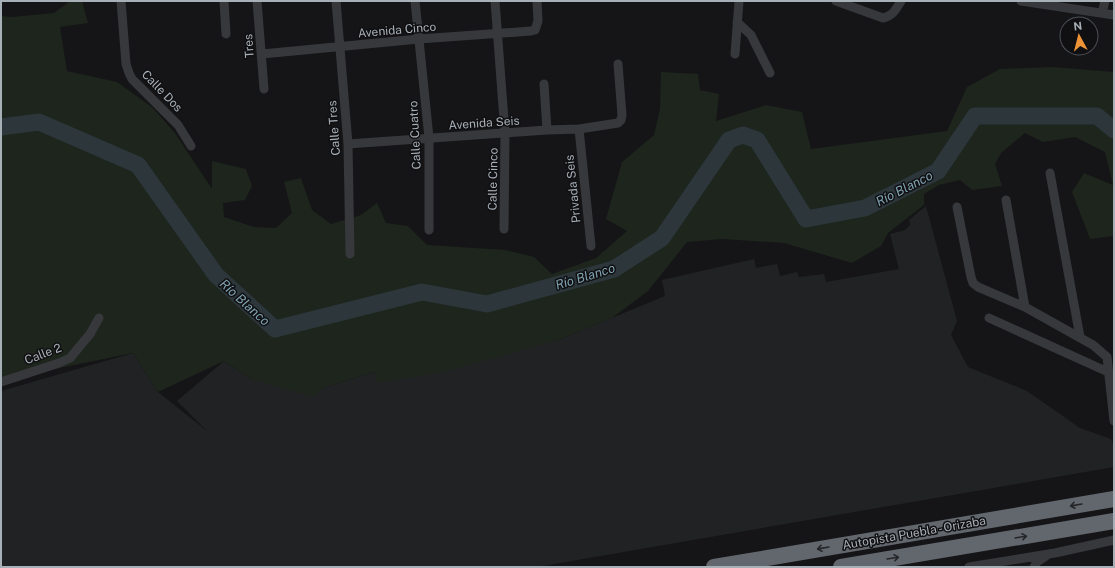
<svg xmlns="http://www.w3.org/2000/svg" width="1115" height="568" font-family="'Public Sans',sans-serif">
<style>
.built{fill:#212224}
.green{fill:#1d251d}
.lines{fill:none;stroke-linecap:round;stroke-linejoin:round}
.river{stroke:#2c363b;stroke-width:17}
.minor{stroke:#36383c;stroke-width:9}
.motorway{stroke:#62676d;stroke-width:16}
.oneway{stroke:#242629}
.labels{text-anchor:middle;stroke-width:3;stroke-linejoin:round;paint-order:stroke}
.street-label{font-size:12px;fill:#a7afb7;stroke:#101012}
.water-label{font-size:13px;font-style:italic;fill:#7fa2b1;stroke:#101012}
</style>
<rect width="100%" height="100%" fill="#151517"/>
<path class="built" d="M 926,206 L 957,321 L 951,335 L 968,367 L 1027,391 L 1080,428 L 1111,439 L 1114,447 L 1114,467 L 537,567 L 1,567 L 1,391 L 133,353 L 158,392 L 207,431 L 177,401 L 224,361 L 251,379 L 323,388 L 374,372 L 558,340 L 665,296 L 662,280 L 754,259 L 756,268 L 777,264 L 780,276 L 797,272 L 799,277 L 824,274 L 826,282 L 899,269 L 890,234 L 905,230 L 910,225 L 909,220 Z"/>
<path class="green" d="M 70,1 L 82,1 L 88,23 L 60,27 L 67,71 L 117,82 L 152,107 L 175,133 L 212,189 L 212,161 L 246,169 L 252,186 L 245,200 L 223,203 L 224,217 L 254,227 L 276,228 L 292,213 L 284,182 L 301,178 L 312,210 L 331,224 L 361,215 L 377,203 L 386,223 L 408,226 L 427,245 L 505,250 L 534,257 L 552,274 L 596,258 L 627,231 L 606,219 L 622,162 L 654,135 L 660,109 L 661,72 L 698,74 L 700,90 L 719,94 L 716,121 L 766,105 L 802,112 L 811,149 L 947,131 L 967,87 L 1000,69 L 1053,67 L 1114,72 L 1114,236 L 1090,239 L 1072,192 L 1084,173 L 1113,185 L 1105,152 L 1075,137 L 1043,142 L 1025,133 L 1001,153 L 995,164 L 1002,186 L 972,190 L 960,180 L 939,185 L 924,194 L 924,205 L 888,233 L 881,246 L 852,263 L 784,243 L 722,239 L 687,242 L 648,291 L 612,318 L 558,340 L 495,358 L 443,372 L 378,383 L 374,372 L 323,388 L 314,397 L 251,379 L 224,361 L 158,392 L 133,353 L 1,380 L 1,16 L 12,17 L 54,13 Z"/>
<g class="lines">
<path class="river" d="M 1,127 L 39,122 L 138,165 L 216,275 L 275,329 L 422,292 L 487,304 L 614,269 L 662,238 L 729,140 L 743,135 L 757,140 L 806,219 L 865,208 L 938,171 L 975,116 L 1097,116 L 1114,130"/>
<path class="minor" d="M 121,1 L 126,64 L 129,73 L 132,79 L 178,125 L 191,146
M 224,1 L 226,34
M 257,1 L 264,89
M 336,1 L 348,144 L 350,254
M 415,1 L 429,138 L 429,230
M 495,1 L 505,133 L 504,229
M 836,1 L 883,18 C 893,16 896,9 901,1
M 1021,1 L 1114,15
M 1102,13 L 1105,1
M 737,22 L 751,35 L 770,73
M 262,54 L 419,39 L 531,31 L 535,30 L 538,21 L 537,1
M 735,54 L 739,1
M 544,84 L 547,130
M 579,129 L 591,246
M 348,144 L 547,130 L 579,129 L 618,123 L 621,120 L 622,115 L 618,64
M 1050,173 L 1080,337
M 1006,200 L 1025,307
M 957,207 L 971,277 L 973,283 L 978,287 L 1025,307 L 1093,345 L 1107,357 L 1114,421
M 989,318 L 1108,372
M 1,382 L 59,363 L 70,358 L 90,334 L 99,318
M 969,567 L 1055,553 L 1114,540
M 1034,567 L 1037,562 L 1046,556"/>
<path class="motorway" d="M 714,567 L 1114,499
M 841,567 L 1114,521"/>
</g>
<defs><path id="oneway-shaft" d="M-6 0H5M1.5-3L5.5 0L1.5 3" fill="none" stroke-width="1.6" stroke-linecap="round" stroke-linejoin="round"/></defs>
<g class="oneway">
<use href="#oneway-shaft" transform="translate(1076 505) rotate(170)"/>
<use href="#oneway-shaft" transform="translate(1021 537) rotate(-9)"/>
<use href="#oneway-shaft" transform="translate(823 548) rotate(170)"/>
<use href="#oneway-shaft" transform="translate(893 558) rotate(-9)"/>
</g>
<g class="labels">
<g class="street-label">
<text transform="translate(397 30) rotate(-5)" y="4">Avenida Cinco</text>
<text transform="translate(249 46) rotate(-94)" y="4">Tres</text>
<text transform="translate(162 91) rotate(46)" y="4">Calle Dos</text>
<text transform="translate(484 123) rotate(-4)" y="4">Avenida Seis</text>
<text transform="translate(334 128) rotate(-94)" y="4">Calle Tres</text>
<text transform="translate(415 135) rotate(-93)" y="4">Calle Cuatro</text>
<text transform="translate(493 179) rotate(-89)" y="4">Calle Cinco</text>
<text transform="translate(573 189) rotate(-96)" y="4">Privada Seis</text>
<text transform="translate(43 354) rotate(-21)" y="4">Calle 2</text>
<text transform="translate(914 533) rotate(-10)" y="4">Autopista Puebla - Orizaba</text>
</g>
<g class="water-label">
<text transform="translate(904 188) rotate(-27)" y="5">Río Blanco</text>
<text transform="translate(585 276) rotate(-17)" y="5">Río Blanco</text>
<text transform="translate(245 302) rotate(42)" y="5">Río Blanco</text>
</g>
</g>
<rect width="1115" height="568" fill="none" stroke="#a7afb7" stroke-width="4"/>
<g transform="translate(1079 36) rotate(353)"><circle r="19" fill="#101012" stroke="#4c5054"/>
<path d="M0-3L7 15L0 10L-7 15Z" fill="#ee9436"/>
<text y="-6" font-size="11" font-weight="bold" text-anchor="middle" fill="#a7afb7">N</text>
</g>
</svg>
